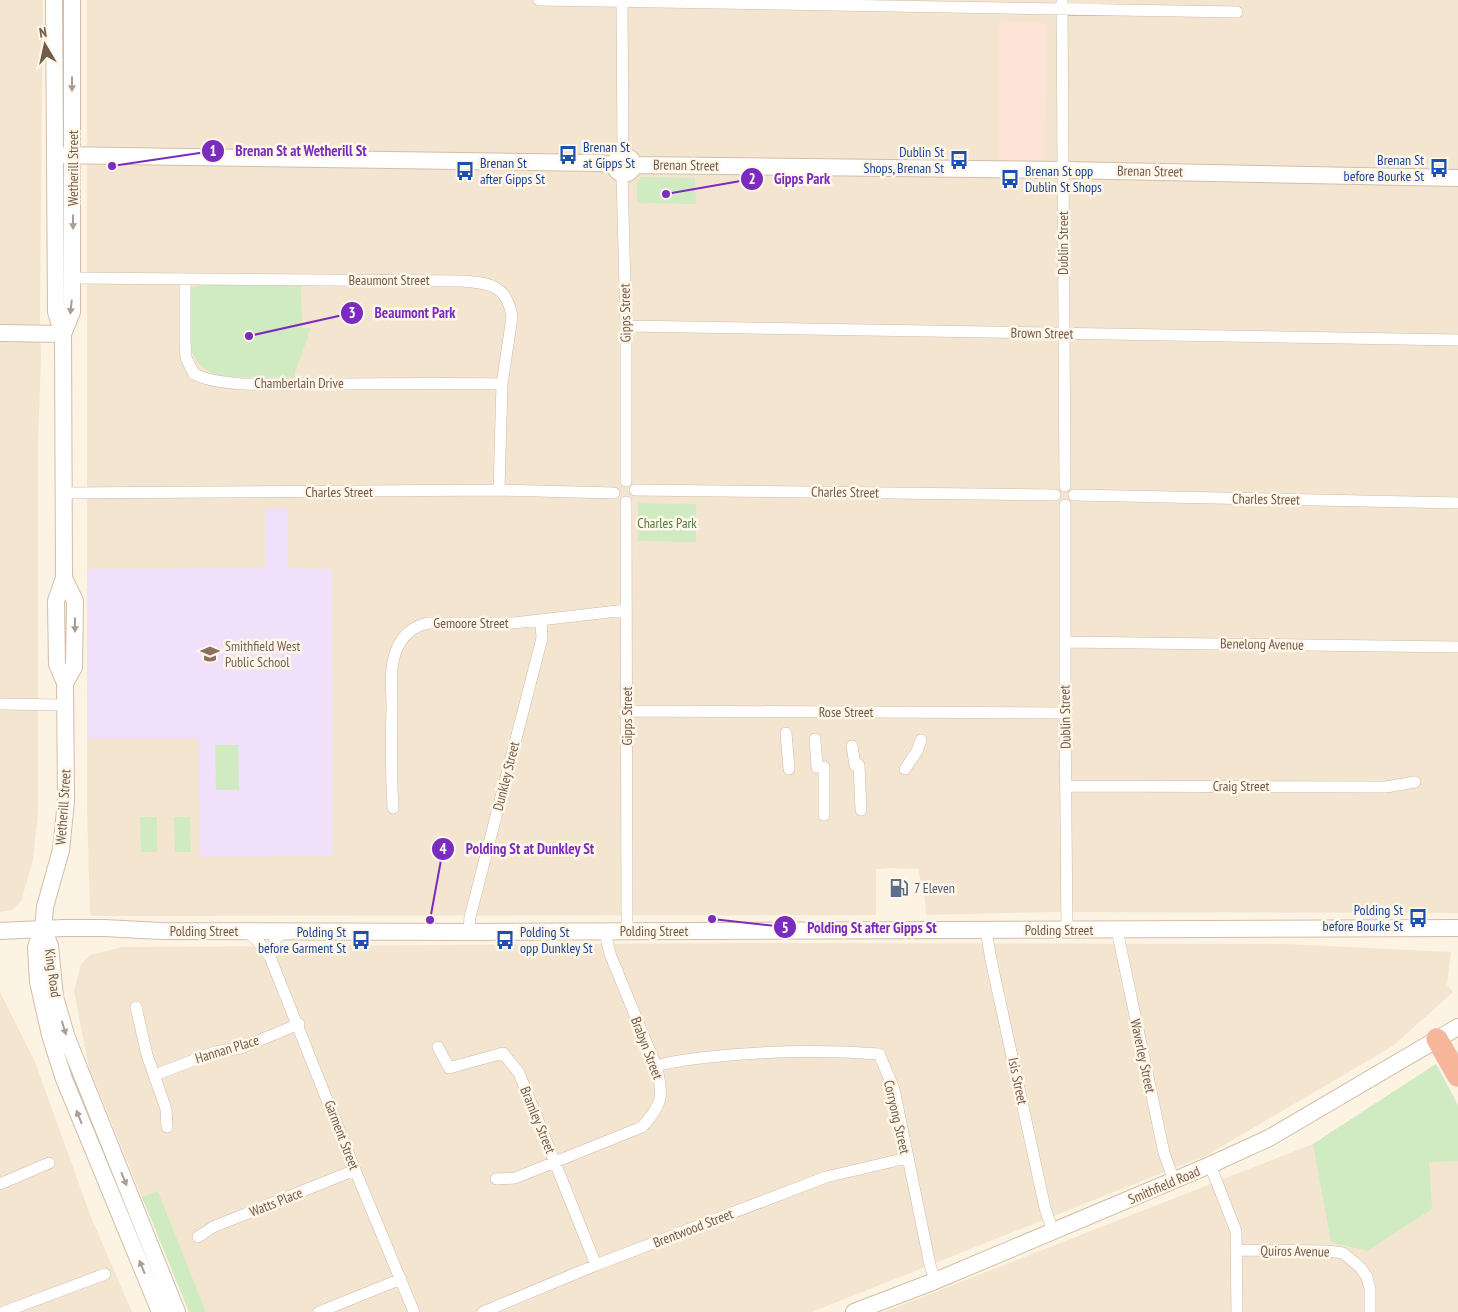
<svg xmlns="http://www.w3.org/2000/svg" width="1458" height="1312" font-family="'PT Sans Narrow',sans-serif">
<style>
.residential{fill:#f4e5d1}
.commercial{fill:#fde3d6}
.education{fill:#f0e0f9}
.green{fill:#d0eac1}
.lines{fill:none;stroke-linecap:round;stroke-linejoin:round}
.street-casing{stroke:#cebba9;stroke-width:12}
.secondary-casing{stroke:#d3bda9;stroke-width:18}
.highway-casing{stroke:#dbd4d0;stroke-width:22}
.street{stroke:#fff;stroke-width:11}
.secondary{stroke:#fff;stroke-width:16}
.highway{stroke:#f7b599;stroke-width:21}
.oneway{fill:#ac9c92}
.labels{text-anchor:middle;stroke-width:5;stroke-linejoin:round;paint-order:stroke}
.transit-label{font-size:14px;fill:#164399;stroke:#fff7e9;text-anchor:start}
.street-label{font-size:14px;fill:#745a49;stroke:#fff7e9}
.park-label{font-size:14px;fill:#507a41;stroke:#fff7e9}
.education-label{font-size:14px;fill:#785e54;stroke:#fff7e9;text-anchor:start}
.service-label{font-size:14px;fill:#4e5e75;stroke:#fff7e9;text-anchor:start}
.leader{fill:none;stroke:#7b2cbf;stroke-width:2}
.callout-dot{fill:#7b2cbf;stroke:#fff7e9;stroke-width:2}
.mark-label{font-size:15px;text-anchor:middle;font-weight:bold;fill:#fff}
.callout-label{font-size:15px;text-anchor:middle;font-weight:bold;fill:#7b2cbf;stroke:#fff7e9;stroke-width:5;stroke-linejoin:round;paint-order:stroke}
</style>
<rect width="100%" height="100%" fill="#fcf3e3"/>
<path class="residential" d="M 0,0 L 43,0 L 40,311 L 41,358 L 38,440 L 38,813 L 33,860 L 21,901 L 12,910 L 0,912 Z
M 87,0 L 1458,0 L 1458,913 L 1052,912 L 926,915 L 925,899 L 918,869 L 890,868 L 876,869 L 876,915 L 92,916 L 90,914 L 87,808 Z
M 757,943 L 1286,944 L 1451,952 L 1447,985 L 1453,992 L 1393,1046 L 1207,1155 L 812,1312 L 206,1312 L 158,1191 L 142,1197 L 89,1068 L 74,991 L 81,964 L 90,955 L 122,947 Z
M 0,992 L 35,1062 L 91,1217 L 132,1312 L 0,1312 Z
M 1436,1064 L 1458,1105 L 1458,1312 L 884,1312 L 1313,1144 Z"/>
<path class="commercial" d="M 999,21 L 1047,23 L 1047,75 L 1043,160 L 998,160 Z"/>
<path class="education" d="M 265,509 L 288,509 L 288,568 L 332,569 L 333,856 L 200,857 L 198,739 L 88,739 L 87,569 L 265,568 Z"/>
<path class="green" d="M 641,177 L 695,178 L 696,204 L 637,203 L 637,183 Z
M 201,285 L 301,285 L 302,328 L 311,328 L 295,372 L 295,377 C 281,377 266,377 252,377 C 224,377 198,378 190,345 C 187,328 190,308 190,290 L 194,287 Z
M 638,503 L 696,504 L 696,542 L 638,541 Z
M 215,745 L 238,745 L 239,790 L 216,790 Z
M 140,817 L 157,817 L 157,852 L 141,852 Z
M 174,817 L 190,817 L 191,852 L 175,852 Z
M 1436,1064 L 1458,1105 L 1458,1161 L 1429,1162 L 1432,1209 L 1367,1251 L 1331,1242 L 1313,1144 Z
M 158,1191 L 206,1312 L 189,1312 L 142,1197 Z"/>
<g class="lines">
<g class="street-casing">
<path id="street" d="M 539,0 L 1237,12
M 622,0 L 623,155
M 1062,0 L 1065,486
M 622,174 L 626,326 L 626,481
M 72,278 L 462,281 C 490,283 507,285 512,317 L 502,384 L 499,490
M 185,280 L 185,342 L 186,358 L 194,374 C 223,388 277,384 311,384 C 374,384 438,383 502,384
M 626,326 L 1458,340
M 635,490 L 1055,495
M 64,493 L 499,490 L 614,493
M 1074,495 L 1458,503
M 626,502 L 627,931
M 1065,505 L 1065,713 L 1067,930
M 1065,642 L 1458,647
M 0,704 L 65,705
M 627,711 L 1065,713
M 786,733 L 789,769
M 815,739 L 817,767
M 852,746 L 855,765
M 859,765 L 861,810
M 824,767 L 824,815
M 905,769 L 917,751 L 921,740
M 1066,786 L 1386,787 L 1415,782
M 393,808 C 391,775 391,742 392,708 C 392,690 389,669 396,651 C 402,635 413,626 429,623 L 514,623 L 626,610
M 986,930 L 991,960 L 1045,1208 L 1053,1232
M 1117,930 L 1164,1153 L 1174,1181
M 245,931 L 256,939 L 270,957 L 355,1170 L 414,1312
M 469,932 L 470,917 L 542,638 L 541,621
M 270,957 L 275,940 L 285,931
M 136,1007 L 147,1055 L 166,1109 L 167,1127
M 438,1047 L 449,1068 L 503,1053 L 519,1073 L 596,1265
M 656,1066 C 673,1061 691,1059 709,1057 C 765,1051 822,1050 879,1054 L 894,1089 L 930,1265 L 935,1281
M 155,1075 L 215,1052 L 241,1048 L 299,1024
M 1210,1165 L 1236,1231 L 1237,1312
M 496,1179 L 515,1178 L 642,1127 C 663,1104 664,1095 656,1066 L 610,954 L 605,932
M 0,1184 L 49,1163
M 198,1237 L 213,1227 L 355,1170
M 1237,1250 L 1327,1251 L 1343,1253 L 1360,1267 L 1367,1277 L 1370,1289 L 1370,1312
M 4,1312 L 105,1274
M 319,1312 L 401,1279
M 483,1312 L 596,1265 L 826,1177 L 907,1158"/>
</g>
<g class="secondary-casing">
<path id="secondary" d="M 54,0 L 56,312 L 63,334 L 64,578 L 56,601 L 57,664 L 65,683 L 66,801 L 61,850 L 45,907 L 43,929 L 36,947 L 38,982 L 50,1035 L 64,1079 L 160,1312
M 55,155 L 601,163 L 614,166
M615 165a9 9 0 1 1 18 0a9 9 0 1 1-18 0Z
M 633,165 L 1064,170 L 1458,178
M 0,333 L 63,334
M 63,334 L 72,312 L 72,0
M 64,578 L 75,601 L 74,667 L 65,683
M 43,929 L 50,946 L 55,997 L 67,1038 L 177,1312
M 0,931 L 63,928 L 104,928 L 161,931 L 469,932 L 1458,928
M 854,1312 L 935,1281 L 1210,1165 L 1269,1138 L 1458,1027"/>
</g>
<g class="highway-casing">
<path id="highway" d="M 1437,1039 L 1458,1076"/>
</g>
<use href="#street" class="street"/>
<use href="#secondary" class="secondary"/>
<use href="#highway" class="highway"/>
</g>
<defs><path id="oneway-solid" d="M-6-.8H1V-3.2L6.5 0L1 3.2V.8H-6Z" transform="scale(1.25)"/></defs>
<g class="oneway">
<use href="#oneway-solid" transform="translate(72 84) rotate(90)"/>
<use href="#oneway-solid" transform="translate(73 222) rotate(90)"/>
<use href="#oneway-solid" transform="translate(71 307) rotate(96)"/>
<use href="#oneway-solid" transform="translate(75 625) rotate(90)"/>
<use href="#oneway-solid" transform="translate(64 1028) rotate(73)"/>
<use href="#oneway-solid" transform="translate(79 1117) rotate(-112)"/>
<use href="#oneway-solid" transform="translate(124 1179) rotate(68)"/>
<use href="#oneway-solid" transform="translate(142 1267) rotate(-112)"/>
</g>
<defs>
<g id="bus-bare" transform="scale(1.5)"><path d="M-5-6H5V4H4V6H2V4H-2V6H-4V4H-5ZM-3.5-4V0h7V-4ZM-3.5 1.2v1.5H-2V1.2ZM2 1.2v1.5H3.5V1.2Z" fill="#1a4fb4" stroke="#fff7e9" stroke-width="2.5" paint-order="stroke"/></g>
<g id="school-bare" transform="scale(1.5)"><path d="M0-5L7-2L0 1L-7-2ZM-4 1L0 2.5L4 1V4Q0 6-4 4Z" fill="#8d6e63" stroke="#fff7e9" stroke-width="2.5" paint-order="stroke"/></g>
<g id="fuel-bare" transform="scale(1.5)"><path d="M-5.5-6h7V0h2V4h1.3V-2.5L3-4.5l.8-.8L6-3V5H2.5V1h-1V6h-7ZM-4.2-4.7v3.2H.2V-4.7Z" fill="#5c6f8a" stroke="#fff7e9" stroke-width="2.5" paint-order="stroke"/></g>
</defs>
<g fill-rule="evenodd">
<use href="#bus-bare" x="568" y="155"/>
<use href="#bus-bare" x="959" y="160"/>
<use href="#bus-bare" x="1439" y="168"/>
<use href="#bus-bare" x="465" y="171"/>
<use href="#bus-bare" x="1010" y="179"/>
<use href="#school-bare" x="210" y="654"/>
<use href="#fuel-bare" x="899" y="888"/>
<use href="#bus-bare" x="1418" y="918"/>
<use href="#bus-bare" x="361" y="940"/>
<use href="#bus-bare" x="505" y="940"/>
</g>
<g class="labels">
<g class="transit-label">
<text x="583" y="152">Brenan St<tspan x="583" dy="16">at Gipps St</tspan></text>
<text x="944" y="157" text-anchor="end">Dublin St<tspan x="944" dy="16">Shops, Brenan St</tspan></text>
<text x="1424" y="165" text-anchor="end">Brenan St<tspan x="1424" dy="16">before Bourke St</tspan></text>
<text x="480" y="168">Brenan St<tspan x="480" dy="16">after Gipps St</tspan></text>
<text x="1025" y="176">Brenan St opp<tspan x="1025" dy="16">Dublin St Shops</tspan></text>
<text x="1403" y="915" text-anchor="end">Polding St<tspan x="1403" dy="16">before Bourke St</tspan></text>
<text x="346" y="937" text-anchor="end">Polding St<tspan x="346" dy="16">before Garment St</tspan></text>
<text x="520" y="937">Polding St<tspan x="520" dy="16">opp Dunkley St</tspan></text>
</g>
<g class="street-label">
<text transform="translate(686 165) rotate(1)" y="5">Brenan Street</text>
<text transform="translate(73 168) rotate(-90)" y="5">Wetherill Street</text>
<text transform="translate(1150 171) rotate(1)" y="5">Brenan Street</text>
<text transform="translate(1063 243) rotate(-90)" y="5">Dublin Street</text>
<text x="389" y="285">Beaumont Street</text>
<text transform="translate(625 313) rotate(-91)" y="5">Gipps Street</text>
<text transform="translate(1042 333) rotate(1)" y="5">Brown Street</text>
<text x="299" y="388">Chamberlain Drive</text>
<text x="339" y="497">Charles Street</text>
<text transform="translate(845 492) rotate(1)" y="5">Charles Street</text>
<text transform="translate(1266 499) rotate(1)" y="5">Charles Street</text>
<text x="471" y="628">Gemoore Street</text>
<text transform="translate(1262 644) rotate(1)" y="5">Benelong Avenue</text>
<text x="846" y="717">Rose Street</text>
<text transform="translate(627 716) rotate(-90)" y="5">Gipps Street</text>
<text transform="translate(1065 717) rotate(-91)" y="5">Dublin Street</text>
<text transform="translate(506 776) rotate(-76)" y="5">Dunkley Street</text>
<text x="1241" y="791">Craig Street</text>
<text transform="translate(63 807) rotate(-86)" y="5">Wetherill Street</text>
<text x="1059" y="935">Polding Street</text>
<text x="204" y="936">Polding Street</text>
<text x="654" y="936">Polding Street</text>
<text transform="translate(53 973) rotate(82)" y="5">King Road</text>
<text transform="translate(647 1048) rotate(69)" y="5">Brabyn Street</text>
<text transform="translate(227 1049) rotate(-17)" y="5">Hannan Place</text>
<text transform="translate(1143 1056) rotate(78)" y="5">Waverley Street</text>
<text transform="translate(1018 1081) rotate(78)" y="5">Isis Street</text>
<text transform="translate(897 1117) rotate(77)" y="5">Corryong Street</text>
<text transform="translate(538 1120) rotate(68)" y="5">Bramley Street</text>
<text transform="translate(342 1135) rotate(69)" y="5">Garment Street</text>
<text transform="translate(1164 1185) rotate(-23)" y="5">Smithfield Road</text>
<text transform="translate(276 1202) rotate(-22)" y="5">Watts Place</text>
<text transform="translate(693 1228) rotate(-21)" y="5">Brentwood Street</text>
<text transform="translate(1295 1251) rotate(1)" y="5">Quiros Avenue</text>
</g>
<g class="park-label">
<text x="667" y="528">Charles Park</text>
</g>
<g class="education-label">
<text x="225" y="651">Smithfield West<tspan x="225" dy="16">Public School</tspan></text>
</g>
<g class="service-label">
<text x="914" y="893">7 Eleven</text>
</g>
</g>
<path class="leader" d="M112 166L213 151M666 194L752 179M249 336L352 313M430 920L443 849M712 919L785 927"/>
<g class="callout-dot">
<circle cx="112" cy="166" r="5"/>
<circle cx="666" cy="194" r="5"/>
<circle cx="249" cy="336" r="5"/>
<circle cx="430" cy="920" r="5"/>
<circle cx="712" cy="919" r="5"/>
<circle cx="213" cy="151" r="12"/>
<circle cx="752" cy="179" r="12"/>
<circle cx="352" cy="313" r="12"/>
<circle cx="443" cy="849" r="12"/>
<circle cx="785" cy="927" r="12"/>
</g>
<g class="mark-label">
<text x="213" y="156">1</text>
<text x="752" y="184">2</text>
<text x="352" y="318">3</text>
<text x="443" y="854">4</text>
<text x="785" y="933">5</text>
</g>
<g class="callout-label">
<text x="301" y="156">Brenan St at Wetherill St</text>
<text x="802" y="184">Gipps Park</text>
<text x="415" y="318">Beaumont Park</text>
<text x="530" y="854">Polding St at Dunkley St</text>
<text x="872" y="933">Polding St after Gipps St</text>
</g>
<g transform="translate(45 45) rotate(351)" stroke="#fff7e9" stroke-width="4" paint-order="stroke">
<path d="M0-4L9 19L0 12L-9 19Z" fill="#745a49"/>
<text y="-8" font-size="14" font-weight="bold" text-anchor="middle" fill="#745a49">N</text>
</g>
</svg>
